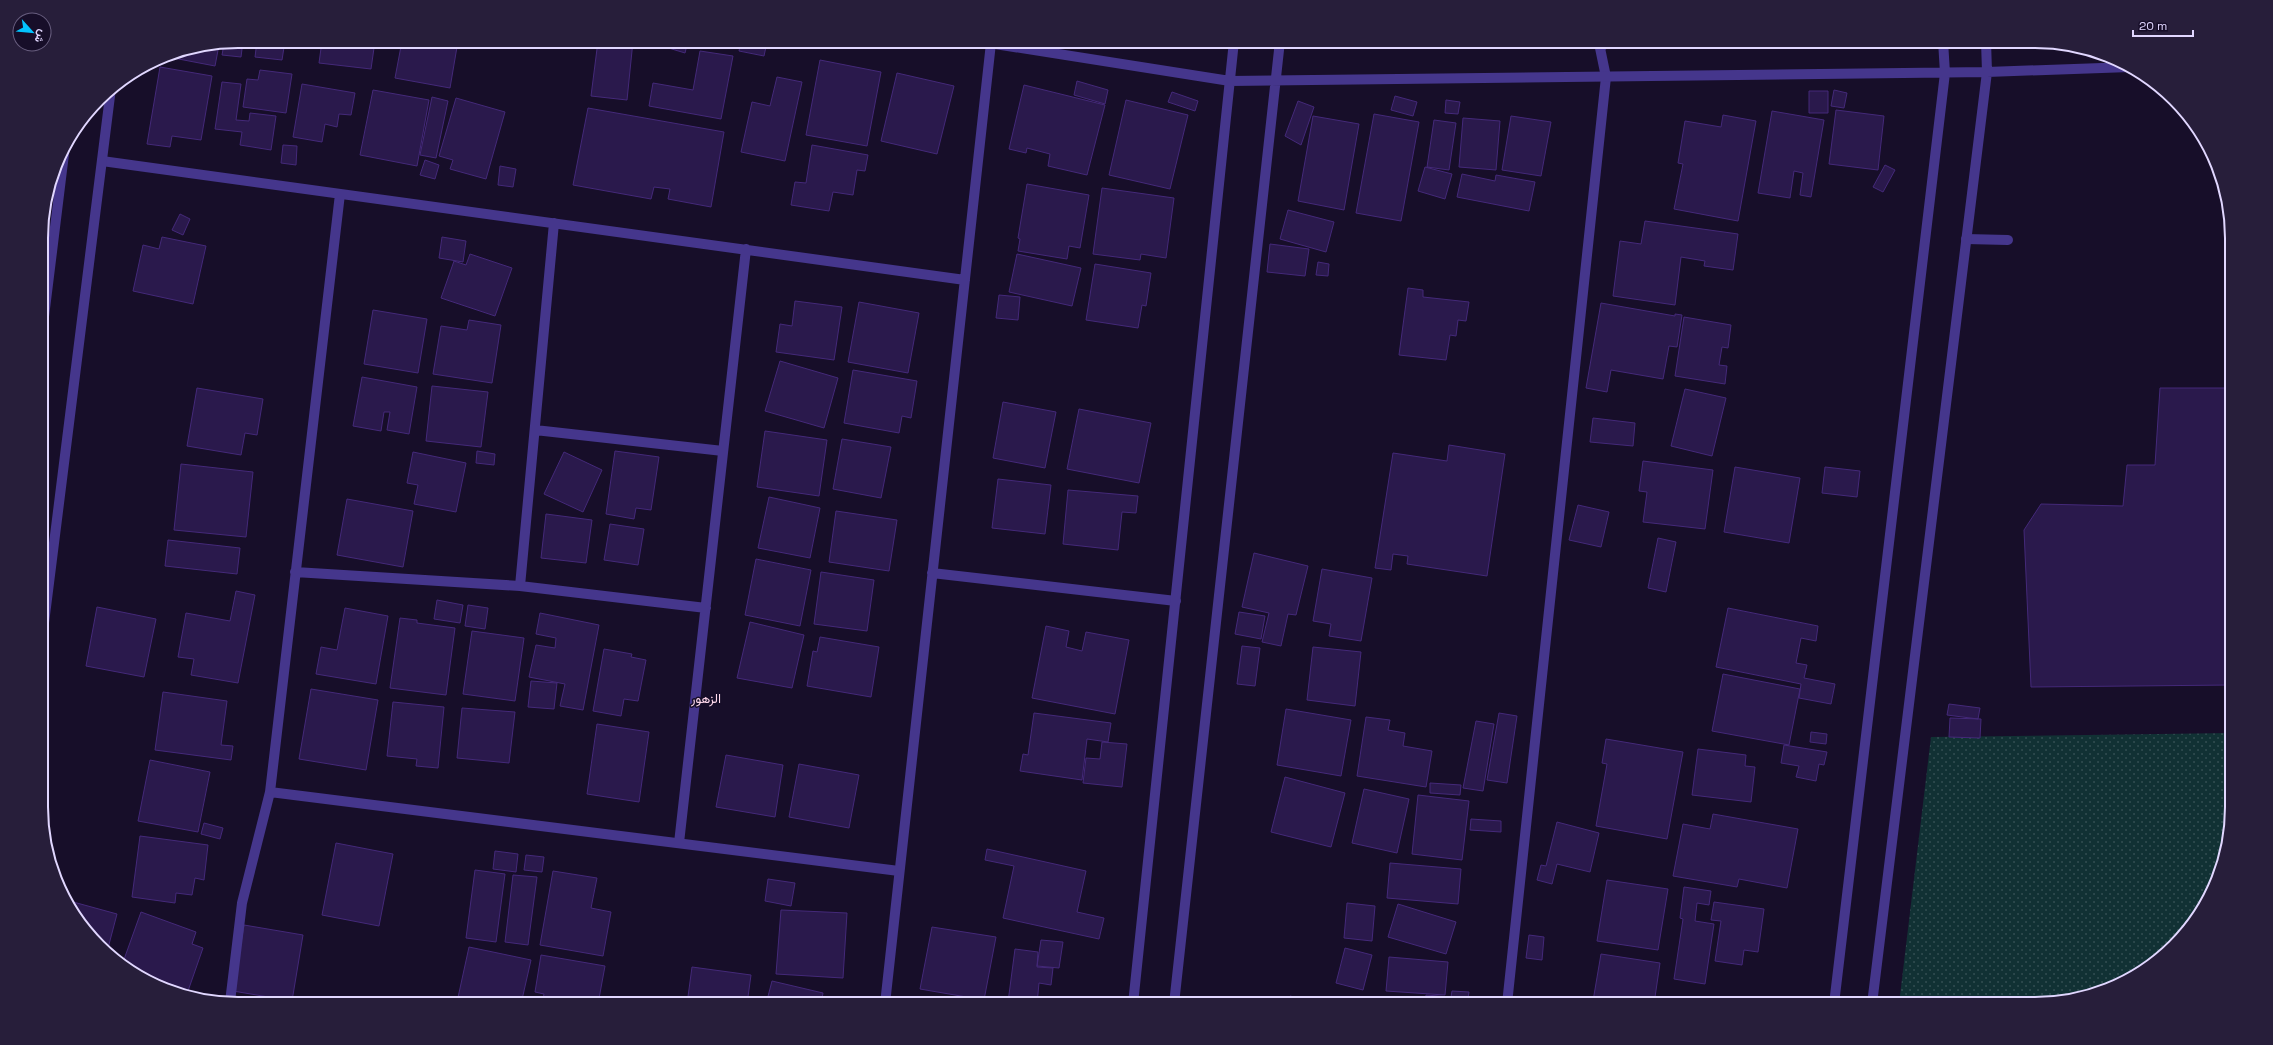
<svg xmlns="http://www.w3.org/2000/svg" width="2273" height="1045" font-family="'Space Grotesk',Vazirmatn,sans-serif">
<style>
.park{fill:url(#park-dots)}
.building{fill:#2a194c;stroke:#442979}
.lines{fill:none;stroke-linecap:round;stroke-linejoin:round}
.minor{stroke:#45368c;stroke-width:10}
.tertiary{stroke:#45368c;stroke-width:10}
.labels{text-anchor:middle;stroke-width:3;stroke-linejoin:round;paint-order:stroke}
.neighbourhood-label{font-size:13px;fill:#ffd9ec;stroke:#170e29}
.rim{fill:none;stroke:#e1d7ff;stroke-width:2}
</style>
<defs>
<pattern id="park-dots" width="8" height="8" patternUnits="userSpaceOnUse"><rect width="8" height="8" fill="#113134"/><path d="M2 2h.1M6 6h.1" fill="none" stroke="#334e52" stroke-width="1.8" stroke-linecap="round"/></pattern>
</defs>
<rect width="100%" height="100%" fill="#170e29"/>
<path class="park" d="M 2232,733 L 2232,807 L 2217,883 L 2191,927 L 2145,971 L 2098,994 L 2048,1004 L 1899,1004 L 1931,737 Z"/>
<path class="building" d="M 243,41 L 241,57 L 222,55 L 224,44 Z
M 257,41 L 285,41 L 282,60 L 255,57 Z
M 322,41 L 375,41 L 371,69 L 319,63 Z
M 402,41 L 458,41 L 450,88 L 395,78 Z
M 598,41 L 633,41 L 627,100 L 591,96 Z
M 652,41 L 688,41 L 685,53 L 652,43 Z
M 741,41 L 767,42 L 764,56 L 739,51 Z
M 219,45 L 215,66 L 163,56 Z
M 700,51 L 733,56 L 721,119 L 649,106 L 653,83 L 693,90 Z
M 820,60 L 881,72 L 867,146 L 806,135 Z
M 160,67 L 212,76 L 201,140 L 172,136 L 170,147 L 147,144 Z
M 260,70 L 292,74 L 286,113 L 243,107 L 247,79 L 258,80 Z
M 897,73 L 954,86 L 937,154 L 881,141 Z
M 777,77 L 802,82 L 785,161 L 741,152 L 752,102 L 770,106 Z
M 1077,81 L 1108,90 L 1105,104 L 1074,95 Z
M 222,82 L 241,84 L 236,120 L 249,121 L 250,113 L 276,116 L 271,150 L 240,145 L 242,132 L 215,129 Z
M 302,84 L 355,93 L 351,115 L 339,114 L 337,127 L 325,124 L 322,142 L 293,137 Z
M 1024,85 L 1105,105 L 1087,175 L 1048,166 L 1050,154 L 1027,148 L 1026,153 L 1009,149 Z
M 373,90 L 429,100 L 417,166 L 360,155 Z
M 1834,90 L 1847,93 L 1844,108 L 1831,106 Z
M 1809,91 L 1828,91 L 1828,113 L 1809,113 Z
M 1172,92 L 1198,101 L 1195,111 L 1168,102 Z
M 1395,96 L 1417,102 L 1413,116 L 1391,110 Z
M 432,97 L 448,101 L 436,158 L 420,155 Z
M 456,98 L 505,112 L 486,179 L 450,169 L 453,160 L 439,156 Z
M 1126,100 L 1188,115 L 1170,189 L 1109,175 Z
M 1446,100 L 1460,102 L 1458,114 L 1445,113 Z
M 1298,101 L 1314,107 L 1301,145 L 1285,136 Z
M 588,108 L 724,132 L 711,207 L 668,199 L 670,189 L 654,187 L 651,199 L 573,185 Z
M 1836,110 L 1884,116 L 1878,170 L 1829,164 Z
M 1772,111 L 1824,120 L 1811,197 L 1800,195 L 1803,173 L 1794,171 L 1790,198 L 1758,193 Z
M 1374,114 L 1419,122 L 1401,221 L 1356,213 Z
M 1723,115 L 1756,121 L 1738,221 L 1674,209 L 1683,164 L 1678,163 L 1685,121 L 1721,127 Z
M 1313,116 L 1359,124 L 1344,210 L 1298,201 Z
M 1511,116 L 1551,122 L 1541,176 L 1502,170 Z
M 1463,118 L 1500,121 L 1496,170 L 1459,167 Z
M 1434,120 L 1456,123 L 1449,170 L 1427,167 Z
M 283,145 L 297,146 L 296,165 L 281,163 Z
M 812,145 L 868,155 L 865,171 L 857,170 L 853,195 L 833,192 L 829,211 L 791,205 L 795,182 L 806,183 Z
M 425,160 L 439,165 L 435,179 L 420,175 Z
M 1885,165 L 1895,170 L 1883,192 L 1873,187 Z
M 500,166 L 516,169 L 513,187 L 498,185 Z
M 1425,167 L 1452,174 L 1445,199 L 1418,191 Z
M 1462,174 L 1495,181 L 1496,175 L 1535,182 L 1529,211 L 1457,197 Z
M 1027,184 L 1089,195 L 1080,248 L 1069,246 L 1067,259 L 1018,251 L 1020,239 L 1018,238 Z
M 1102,188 L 1174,198 L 1166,258 L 1141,254 L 1140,260 L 1093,254 Z
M 1288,210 L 1334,222 L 1326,252 L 1280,239 Z
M 180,214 L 190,219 L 183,235 L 172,230 Z
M 1645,221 L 1738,234 L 1733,270 L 1704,266 L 1705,261 L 1681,257 L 1675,305 L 1613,296 L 1620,241 L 1641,244 Z
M 162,237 L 206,246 L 193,304 L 133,291 L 143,245 L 159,249 Z
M 442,237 L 466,241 L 463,262 L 439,258 Z
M 1270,244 L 1309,249 L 1305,276 L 1267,272 Z
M 470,254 L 512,268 L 495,316 L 441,298 L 454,261 L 466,265 Z
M 1017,254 L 1081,268 L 1072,306 L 1009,292 Z
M 1318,262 L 1329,264 L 1328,276 L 1316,275 Z
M 1095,264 L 1151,273 L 1146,306 L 1142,305 L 1138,328 L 1086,320 Z
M 1408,288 L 1423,290 L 1423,297 L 1469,302 L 1466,321 L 1458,320 L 1456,336 L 1450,335 L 1446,360 L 1399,355 Z
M 999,295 L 1020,297 L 1018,320 L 996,318 Z
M 795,301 L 842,307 L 834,360 L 776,352 L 780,324 L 792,326 Z
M 859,302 L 919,313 L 908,373 L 848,362 Z
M 1601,303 L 1675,316 L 1675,314 L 1682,315 L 1677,347 L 1669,346 L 1663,379 L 1611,370 L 1607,392 L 1586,388 Z
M 373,310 L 427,319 L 418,373 L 364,364 Z
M 1684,317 L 1731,325 L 1728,348 L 1722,347 L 1719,365 L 1727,366 L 1725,384 L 1675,376 Z
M 469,320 L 501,325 L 492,383 L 433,374 L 441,326 L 467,330 Z
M 780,361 L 838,378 L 824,428 L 765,411 Z
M 853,370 L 917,381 L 911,418 L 902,416 L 899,433 L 844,423 Z
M 362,377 L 417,387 L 409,434 L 387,430 L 390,412 L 384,412 L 381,431 L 353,426 Z
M 432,386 L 488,392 L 481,447 L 426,441 Z
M 197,388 L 263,399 L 257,435 L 245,433 L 241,455 L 187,446 Z
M 2160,388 L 2231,388 L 2232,685 L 2031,687 L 2024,530 L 2041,504 L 2123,506 L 2127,465 L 2155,465 Z
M 1685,389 L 1726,398 L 1712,456 L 1671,446 Z
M 1003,402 L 1056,412 L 1045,468 L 993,458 Z
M 1079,409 L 1151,423 L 1139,483 L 1067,469 Z
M 1593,418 L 1635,423 L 1633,446 L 1590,442 Z
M 765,431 L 827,440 L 819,496 L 757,487 Z
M 842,439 L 891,447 L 881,498 L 833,489 Z
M 1449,445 L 1505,454 L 1487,576 L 1407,564 L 1408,556 L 1393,554 L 1391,570 L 1375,568 L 1393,453 L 1447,461 Z
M 477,451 L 495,454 L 494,465 L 476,463 Z
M 615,451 L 659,457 L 651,510 L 636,508 L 634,519 L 606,514 Z
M 413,452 L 466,463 L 456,512 L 414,504 L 418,485 L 407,483 Z
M 564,452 L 602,470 L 583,512 L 544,494 Z
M 1643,461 L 1713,470 L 1705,529 L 1643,522 L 1647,492 L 1639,491 Z
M 181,464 L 253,472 L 246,537 L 174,530 Z
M 1735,467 L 1800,478 L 1789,543 L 1724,532 Z
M 1825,467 L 1860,471 L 1857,497 L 1822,493 Z
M 998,479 L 1051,485 L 1045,534 L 992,528 Z
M 1068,490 L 1138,496 L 1136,513 L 1122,512 L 1118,550 L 1063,544 Z
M 769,497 L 820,508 L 810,558 L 758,548 Z
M 347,499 L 413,511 L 403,567 L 337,555 Z
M 1578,505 L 1609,512 L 1601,547 L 1569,540 Z
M 836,511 L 897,520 L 889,571 L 829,562 Z
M 546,514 L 592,520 L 586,563 L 541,558 Z
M 610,524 L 644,529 L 638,565 L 604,560 Z
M 1658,538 L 1676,542 L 1666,592 L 1648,588 Z
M 168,540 L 240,548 L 237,574 L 165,566 Z
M 1254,553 L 1308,566 L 1296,615 L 1288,614 L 1281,646 L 1262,642 L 1269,613 L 1242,607 Z
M 756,559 L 811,570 L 800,626 L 745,615 Z
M 1322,569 L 1372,578 L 1361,641 L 1329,636 L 1331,624 L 1313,621 Z
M 821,572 L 874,580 L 867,631 L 814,624 Z
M 236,591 L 255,595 L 238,683 L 191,675 L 194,659 L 178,657 L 186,613 L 230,621 Z
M 437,600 L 463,605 L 460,623 L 434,619 Z
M 468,605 L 488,608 L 485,629 L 465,626 Z
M 97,607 L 156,619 L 144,677 L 86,666 Z
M 345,608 L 388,616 L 376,684 L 316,674 L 321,647 L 337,650 Z
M 1728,608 L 1818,626 L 1816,641 L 1801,638 L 1796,663 L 1807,665 L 1804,678 L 1835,684 L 1831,704 L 1799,698 L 1801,684 L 1716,667 Z
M 1239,612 L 1265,616 L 1261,639 L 1235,634 Z
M 540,613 L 599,625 L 583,710 L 560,706 L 565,684 L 529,677 L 536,645 L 555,648 L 556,638 L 536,634 Z
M 400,618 L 417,620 L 417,623 L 455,628 L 446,695 L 390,688 Z
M 750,622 L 804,635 L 792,688 L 737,678 Z
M 1046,626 L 1069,631 L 1066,647 L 1082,651 L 1086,632 L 1129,640 L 1115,714 L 1032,698 Z
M 472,631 L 524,638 L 515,701 L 463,694 Z
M 820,637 L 879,647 L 871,697 L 807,686 L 813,651 L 817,652 Z
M 1242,646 L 1260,648 L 1255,686 L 1237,684 Z
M 1313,647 L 1361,652 L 1355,706 L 1307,700 Z
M 604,649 L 632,654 L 631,657 L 646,660 L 638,701 L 624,699 L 621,716 L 593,711 Z
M 1723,674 L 1800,689 L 1789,745 L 1712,731 Z
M 531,681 L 557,683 L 554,709 L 528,707 Z
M 311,689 L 378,700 L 366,770 L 299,759 Z
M 163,692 L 227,701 L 221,745 L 233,746 L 231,760 L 155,750 Z
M 393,702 L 444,707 L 438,768 L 416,766 L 417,759 L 387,756 Z
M 1949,704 L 1980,708 L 1978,719 L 1947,715 Z
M 462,708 L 515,712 L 509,763 L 457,758 Z
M 1286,709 L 1351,720 L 1341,776 L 1277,765 Z
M 1034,713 L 1111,723 L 1108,742 L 1087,739 L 1082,780 L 1020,771 L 1023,754 L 1028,755 Z
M 1499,713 L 1517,716 L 1507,783 L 1487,780 Z
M 1366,717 L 1390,720 L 1388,730 L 1405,733 L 1403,746 L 1432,751 L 1426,787 L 1357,776 Z
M 1950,718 L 1981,719 L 1980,738 L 1949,737 Z
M 1476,721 L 1494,724 L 1483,791 L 1463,788 Z
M 597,724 L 649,732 L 639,802 L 587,794 Z
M 1811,732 L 1827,734 L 1826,744 L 1810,742 Z
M 1606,739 L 1683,752 L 1667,839 L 1596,826 L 1607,764 L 1602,763 Z
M 1102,742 L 1127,744 L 1122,787 L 1083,783 L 1086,758 L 1100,759 Z
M 1784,745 L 1827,752 L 1824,765 L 1819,764 L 1816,781 L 1796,777 L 1799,766 L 1781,763 Z
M 1698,749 L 1746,755 L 1745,766 L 1755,767 L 1751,802 L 1692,795 Z
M 726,755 L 783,765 L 775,817 L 716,807 Z
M 150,760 L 210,772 L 198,832 L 138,821 Z
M 799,764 L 859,775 L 849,828 L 789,817 Z
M 1285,777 L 1345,793 L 1331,847 L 1271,832 Z
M 1430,783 L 1461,785 L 1460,795 L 1430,793 Z
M 1364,789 L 1409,799 L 1397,853 L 1352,843 Z
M 1418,795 L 1469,801 L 1462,860 L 1412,854 Z
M 1713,814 L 1798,829 L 1787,888 L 1739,879 L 1737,887 L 1673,876 L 1683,824 L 1710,829 Z
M 1471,819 L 1501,821 L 1501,832 L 1470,830 Z
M 1557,822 L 1599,833 L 1590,872 L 1557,864 L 1552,884 L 1537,880 L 1541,865 L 1546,866 Z
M 204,823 L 223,828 L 220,839 L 201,834 Z
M 140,836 L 208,845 L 204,880 L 195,878 L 192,895 L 176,893 L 175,903 L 132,897 Z
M 336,843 L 393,854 L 379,926 L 322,915 Z
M 987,849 L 1086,871 L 1077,912 L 1104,918 L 1099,939 L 1003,918 L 1014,866 L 985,860 Z
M 495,851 L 518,854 L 516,872 L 493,869 Z
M 526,855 L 544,857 L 542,872 L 524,870 Z
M 1390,863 L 1461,869 L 1458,904 L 1387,898 Z
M 475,870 L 505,874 L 496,942 L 466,938 Z
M 553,871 L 597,878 L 591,908 L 611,912 L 603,956 L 540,945 Z
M 513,875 L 537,877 L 528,945 L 505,942 Z
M 768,879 L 795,883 L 791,906 L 765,901 Z
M 1607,880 L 1668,889 L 1658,950 L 1597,941 Z
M 1684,887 L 1711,891 L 1709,905 L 1697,903 L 1695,921 L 1714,924 L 1705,984 L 1674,979 L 1683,919 L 1680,918 Z
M 66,900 L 117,914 L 107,952 L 82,927 Z
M 1714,902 L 1764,909 L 1758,952 L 1744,950 L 1742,965 L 1715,961 L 1721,921 L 1711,920 Z
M 1347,903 L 1375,906 L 1372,941 L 1344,938 Z
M 1398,904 L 1456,922 L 1446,954 L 1388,937 Z
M 781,910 L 847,913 L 843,978 L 776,974 Z
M 141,912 L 196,932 L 192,944 L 203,948 L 188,991 L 122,965 Z
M 244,925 L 303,935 L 292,1001 L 233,991 Z
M 932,927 L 996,937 L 984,1000 L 920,989 Z
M 1529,935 L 1544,937 L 1542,960 L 1526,958 Z
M 1041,940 L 1063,942 L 1059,968 L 1037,966 Z
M 469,947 L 531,960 L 521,1004 L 457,1002 Z
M 1345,948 L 1372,955 L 1363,990 L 1336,983 Z
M 1015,949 L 1038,952 L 1037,967 L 1053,968 L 1051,985 L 1039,983 L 1037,1004 L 1008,1002 Z
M 1601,954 L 1660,963 L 1654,1004 L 1607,1004 L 1593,1001 Z
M 541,955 L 605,966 L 598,1004 L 542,1004 L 544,994 L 535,992 Z
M 1389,957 L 1448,962 L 1445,995 L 1386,991 Z
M 692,967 L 751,975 L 747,1004 L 687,1004 Z
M 772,981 L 823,993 L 821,1004 L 766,1004 Z
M 1452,991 L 1469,992 L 1467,1004 L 1425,1004 L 1426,995 L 1451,997 Z
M 1290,996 L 1314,1002 L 1314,1004 L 1287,1004 Z"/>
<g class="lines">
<path class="minor" d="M 102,161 L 965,280
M 1966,239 L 2008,240
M 535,430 L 723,451
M 295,572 L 520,586 L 706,608
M 932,573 L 1176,601
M 520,586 L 554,223
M 270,792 L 899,871
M 679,843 L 746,249
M 230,1002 L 242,903 L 270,792 L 340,194
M 885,1004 L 991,43
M 1507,1004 L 1606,77 L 1600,48 L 1608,41"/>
<path class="tertiary" d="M 976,41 L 1230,81 L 1987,72 L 2130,67
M 42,333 L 65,146
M 42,639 L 111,88
M 1133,1004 L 1234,41
M 1174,1004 L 1280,41
M 1834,1004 L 1945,73 L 1943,41
M 1872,1004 L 1987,72 L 1986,41"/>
</g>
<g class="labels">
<g class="neighbourhood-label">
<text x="706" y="703">الزهور</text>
</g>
</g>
<path d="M0 0H2273V1045H0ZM238 48H2035A190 190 0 0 1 2225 238V807A190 190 0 0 1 2035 997H238A190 190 0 0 1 48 807V238A190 190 0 0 1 238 48Z" fill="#271e3a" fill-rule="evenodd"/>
<path class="rim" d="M238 48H2035A190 190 0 0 1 2225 238V807A190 190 0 0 1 2035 997H238A190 190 0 0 1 48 807V238A190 190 0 0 1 238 48Z"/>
<g transform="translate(32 32) rotate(117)"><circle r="19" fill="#170e29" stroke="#685e7f"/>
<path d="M0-3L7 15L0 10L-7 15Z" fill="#03c4ff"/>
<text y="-6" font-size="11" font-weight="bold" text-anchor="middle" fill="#e1d7ff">ش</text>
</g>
<path d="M2133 30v6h60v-6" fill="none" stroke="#e1d7ff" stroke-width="2"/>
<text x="2139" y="30" font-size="12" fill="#e1d7ff" stroke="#170e29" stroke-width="3" paint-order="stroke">20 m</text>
</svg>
